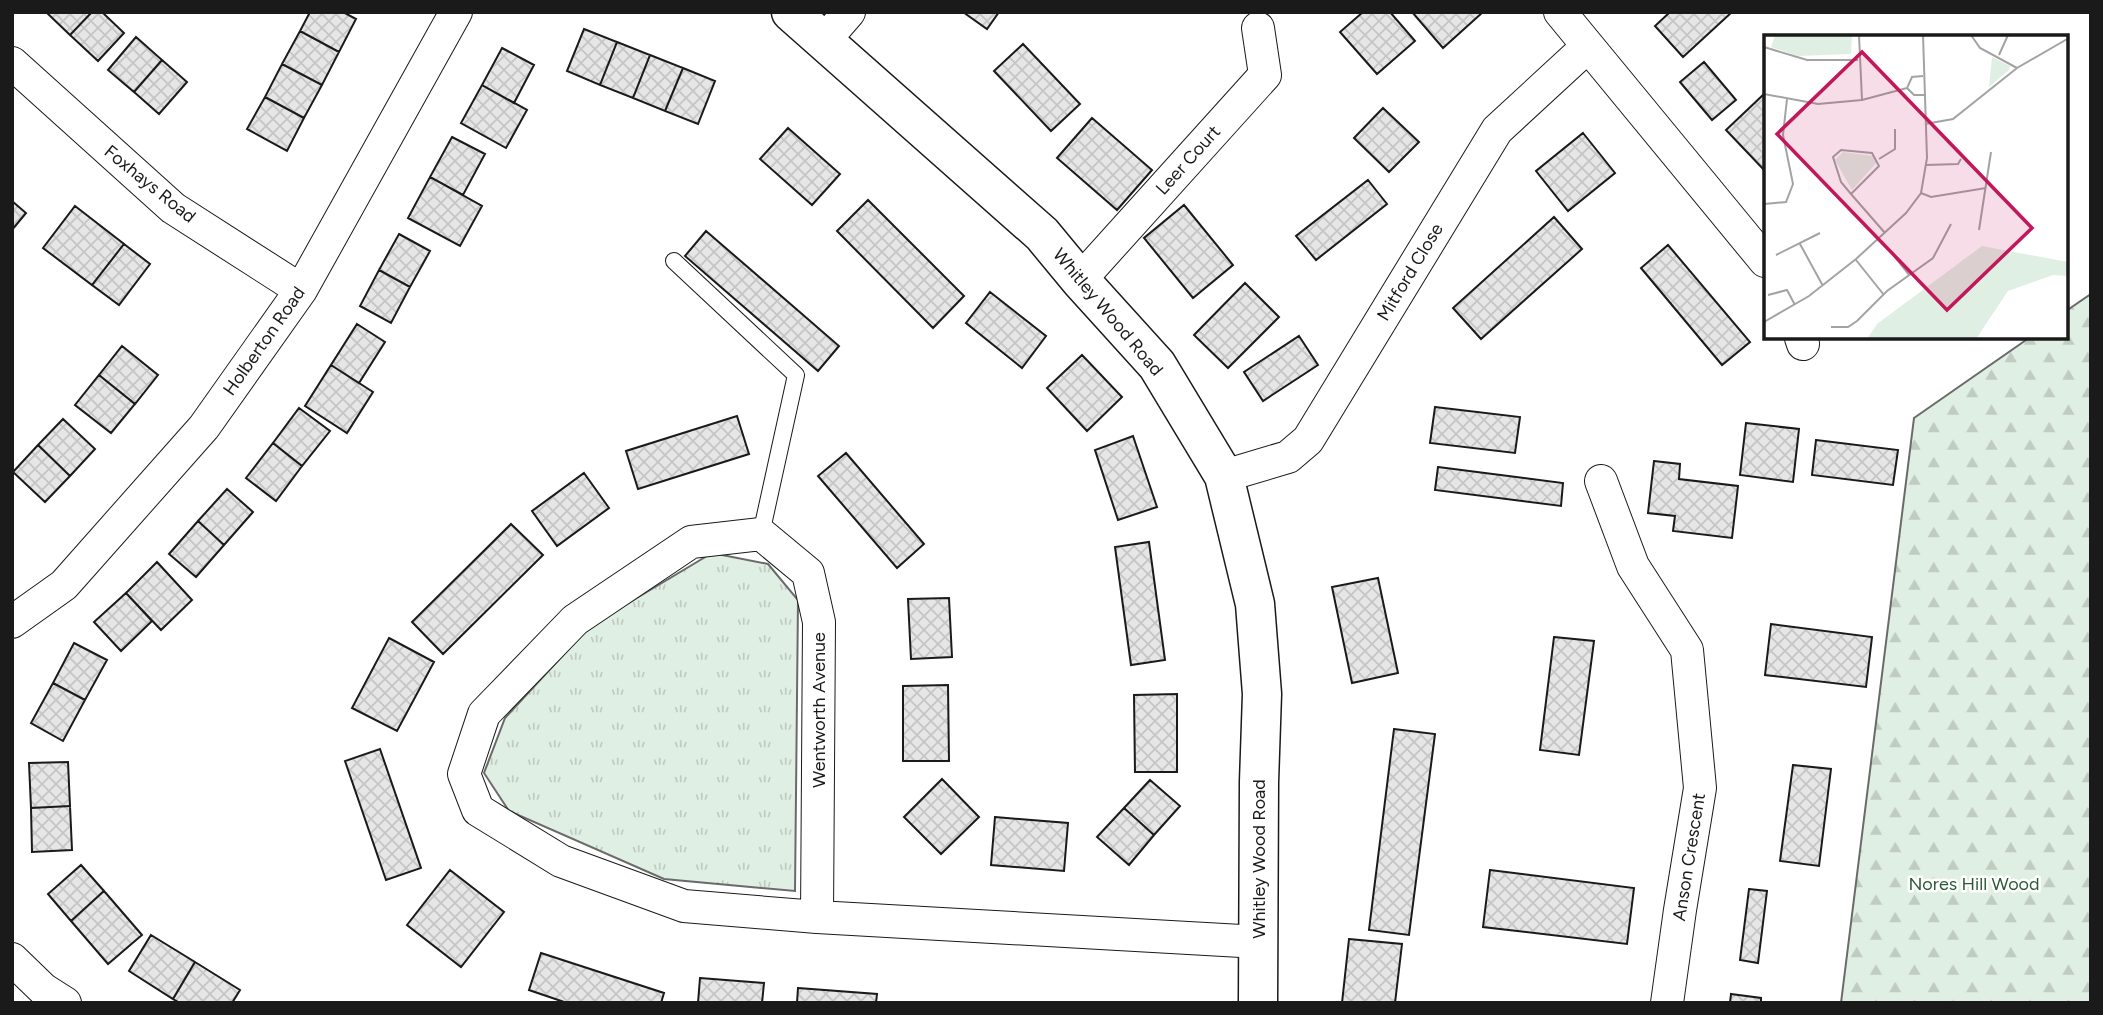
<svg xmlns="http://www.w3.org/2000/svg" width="2103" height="1015" font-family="Figtree,sans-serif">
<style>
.grass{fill:url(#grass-tufts);stroke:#6a6a6a;stroke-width:2}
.forest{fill:url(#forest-firs);stroke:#6a6a6a;stroke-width:2}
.building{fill:url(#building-cross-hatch);stroke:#1a1a1a;stroke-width:2}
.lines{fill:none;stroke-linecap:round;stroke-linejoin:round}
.lane-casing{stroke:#1a1a1a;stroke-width:18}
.street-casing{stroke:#1a1a1a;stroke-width:34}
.secondary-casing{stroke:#1a1a1a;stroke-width:41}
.lane{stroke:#fff;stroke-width:16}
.street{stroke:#fff;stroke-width:32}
.secondary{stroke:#fff;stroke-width:38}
.labels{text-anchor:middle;stroke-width:5;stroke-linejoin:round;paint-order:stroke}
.street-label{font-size:18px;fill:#1a1a1a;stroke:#fff}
.park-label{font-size:18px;fill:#2b5a34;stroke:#fff}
.inset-road{fill:none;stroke:#a3a3a3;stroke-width:2}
.view{fill:#c2185b;fill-opacity:0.15;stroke:#c2185b;stroke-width:3.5}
.inset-edge{fill:none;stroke:#1a1a1a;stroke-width:3.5}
</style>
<defs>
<pattern id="grass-tufts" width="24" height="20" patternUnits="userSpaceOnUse" patternTransform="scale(1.75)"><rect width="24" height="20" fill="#e0efe3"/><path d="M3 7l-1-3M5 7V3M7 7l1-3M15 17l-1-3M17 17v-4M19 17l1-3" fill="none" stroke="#c0ccc2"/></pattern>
<pattern id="forest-firs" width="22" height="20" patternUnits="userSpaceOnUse" patternTransform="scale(1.75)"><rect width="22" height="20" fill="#e0efe3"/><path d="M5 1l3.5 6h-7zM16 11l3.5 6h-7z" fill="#c0ccc2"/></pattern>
<pattern id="building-cross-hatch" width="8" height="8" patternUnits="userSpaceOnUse" patternTransform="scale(1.75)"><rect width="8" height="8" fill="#e6e6e6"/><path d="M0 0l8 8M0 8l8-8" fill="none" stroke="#c5c5c5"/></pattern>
</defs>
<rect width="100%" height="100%" fill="#fff"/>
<path class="grass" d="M 712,553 L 768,564 L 798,600 L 795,891 L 664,879 L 509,811 L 484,773 L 505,718 L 590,626 Z"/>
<path class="forest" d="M 2091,294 L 2091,1003 L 1841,1003 L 1914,418 L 2029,338 L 2066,338 L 2066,311 Z"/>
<path class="building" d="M 46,12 L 92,12 L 70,35 Z
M 92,12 L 102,12 L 124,33 L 98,61 L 70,35 Z
M 310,12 L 343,12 L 356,19 L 339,52 L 300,31 Z
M 963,12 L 999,12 L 987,29 Z
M 1363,12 L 1390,12 L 1415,41 L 1377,74 L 1340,32 Z
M 1412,12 L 1483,12 L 1443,48 Z
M 1670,12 L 1732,12 L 1683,57 L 1655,26 Z
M 584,29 L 617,42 L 600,85 L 567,71 Z
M 300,31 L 339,52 L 322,85 L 282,64 Z
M 136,37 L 162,60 L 134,92 L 108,70 Z
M 617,42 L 650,55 L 633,98 L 600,85 Z
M 1023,44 L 1080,104 L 1051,131 L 994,71 Z
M 502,48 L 534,65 L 514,103 L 482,85 Z
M 650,55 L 683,68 L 665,111 L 633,98 Z
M 162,60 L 187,82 L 159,114 L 134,92 Z
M 1704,62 L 1736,100 L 1712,120 L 1680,82 Z
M 282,64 L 322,85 L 304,118 L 265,97 Z
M 683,68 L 715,81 L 698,124 L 665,111 Z
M 482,85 L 527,110 L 506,148 L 461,123 Z
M 1763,95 L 1765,97 L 1765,171 L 1726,130 Z
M 265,97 L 304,118 L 287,151 L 247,129 Z
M 1383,108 L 1419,142 L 1389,172 L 1354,138 Z
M 1092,118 L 1152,170 L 1117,210 L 1057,158 Z
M 788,128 L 840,174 L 812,205 L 760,159 Z
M 1583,133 L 1615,173 L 1568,211 L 1536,171 Z
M 452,137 L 485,154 L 463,195 L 430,177 Z
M 430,177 L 482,206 L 460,246 L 408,218 Z
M 1368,180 L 1387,204 L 1316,260 L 1296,236 Z
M 868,200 L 964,296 L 933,328 L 837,231 Z
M 12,201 L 26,213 L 12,230 Z
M 1184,205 L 1233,265 L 1193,298 L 1144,238 Z
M 75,206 L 124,244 L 92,285 L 43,248 Z
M 1554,217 L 1582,249 L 1481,339 L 1453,308 Z
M 706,231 L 839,346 L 818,371 L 685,256 Z
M 399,234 L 430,251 L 410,287 L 379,270 Z
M 124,244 L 150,264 L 119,305 L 92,285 Z
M 1668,245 L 1750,342 L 1722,365 L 1641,268 Z
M 379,270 L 410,287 L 391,323 L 360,306 Z
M 1245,283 L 1279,317 L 1228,368 L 1194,335 Z
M 990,292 L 1046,336 L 1022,368 L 966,323 Z
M 357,324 L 385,342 L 359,383 L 331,365 Z
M 1299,336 L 1318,365 L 1263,401 L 1244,372 Z
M 122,346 L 158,375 L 135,404 L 99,375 Z
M 1082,355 L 1122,397 L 1087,431 L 1047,388 Z
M 331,365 L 373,392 L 347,433 L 305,406 Z
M 99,375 L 135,404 L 111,433 L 75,405 Z
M 1435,407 L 1520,417 L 1515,453 L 1430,443 Z
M 299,408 L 330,431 L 302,466 L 273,443 Z
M 737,416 L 749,454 L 638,489 L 626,451 Z
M 63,419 L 95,449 L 70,476 L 38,445 Z
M 1746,423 L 1799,429 L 1793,482 L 1740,475 Z
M 1133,436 L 1157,507 L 1118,520 L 1095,450 Z
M 1816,440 L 1898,450 L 1893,485 L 1812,475 Z
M 273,443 L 302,466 L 276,501 L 246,478 Z
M 38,445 L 70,476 L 45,502 L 13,472 Z
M 846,453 L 924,544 L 897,568 L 818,476 Z
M 1654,461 L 1680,464 L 1679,479 L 1738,486 L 1732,538 L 1673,531 L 1675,516 L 1648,513 Z
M 1438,467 L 1563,483 L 1561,506 L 1435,490 Z
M 584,473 L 609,508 L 557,546 L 532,511 Z
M 227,489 L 253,512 L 224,545 L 198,521 Z
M 198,521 L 224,545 L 196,577 L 169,554 Z
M 511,524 L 543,555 L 443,654 L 412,622 Z
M 1149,542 L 1165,660 L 1131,665 L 1115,547 Z
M 157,562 L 192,600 L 161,630 L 126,593 Z
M 1378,578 L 1398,673 L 1352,683 L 1332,587 Z
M 126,593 L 152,621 L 121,651 L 94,622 Z
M 949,598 L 952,657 L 911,659 L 908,599 Z
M 1771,624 L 1872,637 L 1866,687 L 1765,675 Z
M 1554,637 L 1594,641 L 1579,755 L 1540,750 Z
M 389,638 L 434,662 L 397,731 L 352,708 Z
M 74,643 L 107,660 L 85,700 L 53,683 Z
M 53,683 L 85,700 L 63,741 L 31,723 Z
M 948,685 L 949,761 L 903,761 L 903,686 Z
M 1177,694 L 1177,772 L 1135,772 L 1134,695 Z
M 1394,729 L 1435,734 L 1409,935 L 1369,930 Z
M 380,749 L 421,868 L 386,880 L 345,761 Z
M 68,762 L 70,806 L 31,808 L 29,763 Z
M 1793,765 L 1831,769 L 1819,866 L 1780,861 Z
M 942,779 L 979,817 L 941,854 L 904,817 Z
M 1150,780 L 1180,806 L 1154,835 L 1124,808 Z
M 70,806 L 72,850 L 32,852 L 31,808 Z
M 1124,808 L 1154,835 L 1129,865 L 1097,837 Z
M 995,817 L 1068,823 L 1064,871 L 991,865 Z
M 81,865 L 104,891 L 71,921 L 48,894 Z
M 450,870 L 504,912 L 461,967 L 407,925 Z
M 1490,870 L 1634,888 L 1627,944 L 1483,927 Z
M 1749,889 L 1767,891 L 1758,963 L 1740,960 Z
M 104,891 L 142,935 L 108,964 L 71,921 Z
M 151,935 L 195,962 L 173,999 L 129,971 Z
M 1349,939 L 1402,944 L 1395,1003 L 1342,1003 Z
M 541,953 L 664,993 L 661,1003 L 567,1003 L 529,990 Z
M 195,962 L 240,990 L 232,1003 L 180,1003 L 173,999 Z
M 700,978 L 764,983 L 762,1003 L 698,1003 Z
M 798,988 L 877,994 L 876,1003 L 797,1003 Z
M 1731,994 L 1761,998 L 1761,1003 L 1730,1003 Z"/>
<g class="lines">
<g class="lane-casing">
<path id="lane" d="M 674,261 L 796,375 L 761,534"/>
</g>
<g class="street-casing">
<path id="street" d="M 1560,12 L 1765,261
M 823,42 L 849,12
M 12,63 L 173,208 L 301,290
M 1080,280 L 1265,75 L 1258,28
M 1801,338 L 1803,344
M 1224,476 L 1288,457 L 1308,440 L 1497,130 L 1587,47
M 1601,481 L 1633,566 L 1687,650 L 1700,788 L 1680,910 L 1667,1003
M 12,622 L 64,585 L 204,427 L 301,290 L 456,12
M 817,917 L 819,622 L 808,573 L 761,534 L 691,542 L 575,620 L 484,714 L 464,774 L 478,810 L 561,861 L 684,906 L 817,917 L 1259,942
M 12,959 L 43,989 L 65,1003"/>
</g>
<g class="secondary-casing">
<path id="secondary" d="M 791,12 L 1042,234 L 1080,280 L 1157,365 L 1224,476 L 1255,604 L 1262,694 L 1259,782 L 1258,1003"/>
</g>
<use href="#lane" class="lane"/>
<use href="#street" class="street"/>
<use href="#secondary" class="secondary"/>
</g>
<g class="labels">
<g class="street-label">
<text transform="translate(1188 160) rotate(-48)" y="6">Leer Court</text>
<text transform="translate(150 184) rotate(39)" y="6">Foxhays Road</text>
<text transform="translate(1410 272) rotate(-59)" y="6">Mitford Close</text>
<text transform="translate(1108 312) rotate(50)" y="6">Whitley Wood Road</text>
<text transform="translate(264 341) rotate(-55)" y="6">Holberton Road</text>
<text transform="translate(819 710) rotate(-90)" y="6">Wentworth Avenue</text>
<text transform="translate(1689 857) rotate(-81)" y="6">Anson Crescent</text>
<text transform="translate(1259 859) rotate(-90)" y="6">Whitley Wood Road</text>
</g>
<g class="park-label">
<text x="1974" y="890">Nores Hill Wood</text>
</g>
</g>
<g transform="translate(1764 35)">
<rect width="304" height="304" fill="#fff"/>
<path d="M 228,22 L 246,31 L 245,35 L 225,52 ZM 79,117 L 109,121 L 113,127 L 88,155 L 71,125 Z" fill="#e0efe3"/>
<path d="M 218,211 L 304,227 L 304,241 L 289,240 L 244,256 L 212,304 L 103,304 L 113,289 Z" fill="#e0efe3"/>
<path d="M 11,0 L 88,0 L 87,19 L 34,21 L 7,12 Z" fill="#e0efe3"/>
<path class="inset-road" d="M 95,0 L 98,65M 207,0 L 216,13 L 253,33M 0,12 L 43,25 L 94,25M 235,20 L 244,0M 159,41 L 148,42 L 143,53 L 150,60 L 160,60M 0,59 L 54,69 L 98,65 L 143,53M 161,89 L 189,84 L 253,33 L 305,3M 115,124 L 131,114 L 131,94M 162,130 L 194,129 L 197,124M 157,158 L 167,162 L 222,153M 87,159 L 115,131 L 108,118 L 77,115 L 69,122 L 77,147 L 87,159 L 121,198M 0,169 L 22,167 L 29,149 L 19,100 L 23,64M 215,195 L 227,117M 36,209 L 59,251M 12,220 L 56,198M 130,221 L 145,240M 92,225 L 120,260M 4,260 L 23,255 L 31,270M 0,287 L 45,261 L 92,224 L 142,178 L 157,158 L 163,123 L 159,0M 67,292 L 84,292 L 93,286 L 123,256 L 169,223 L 187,189"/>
<path class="view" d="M 98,17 L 268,193 L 183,275 L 13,99 Z"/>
<rect width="304" height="304" class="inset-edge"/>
</g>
<rect width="2103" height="1015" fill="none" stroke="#1a1a1a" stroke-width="28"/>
</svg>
